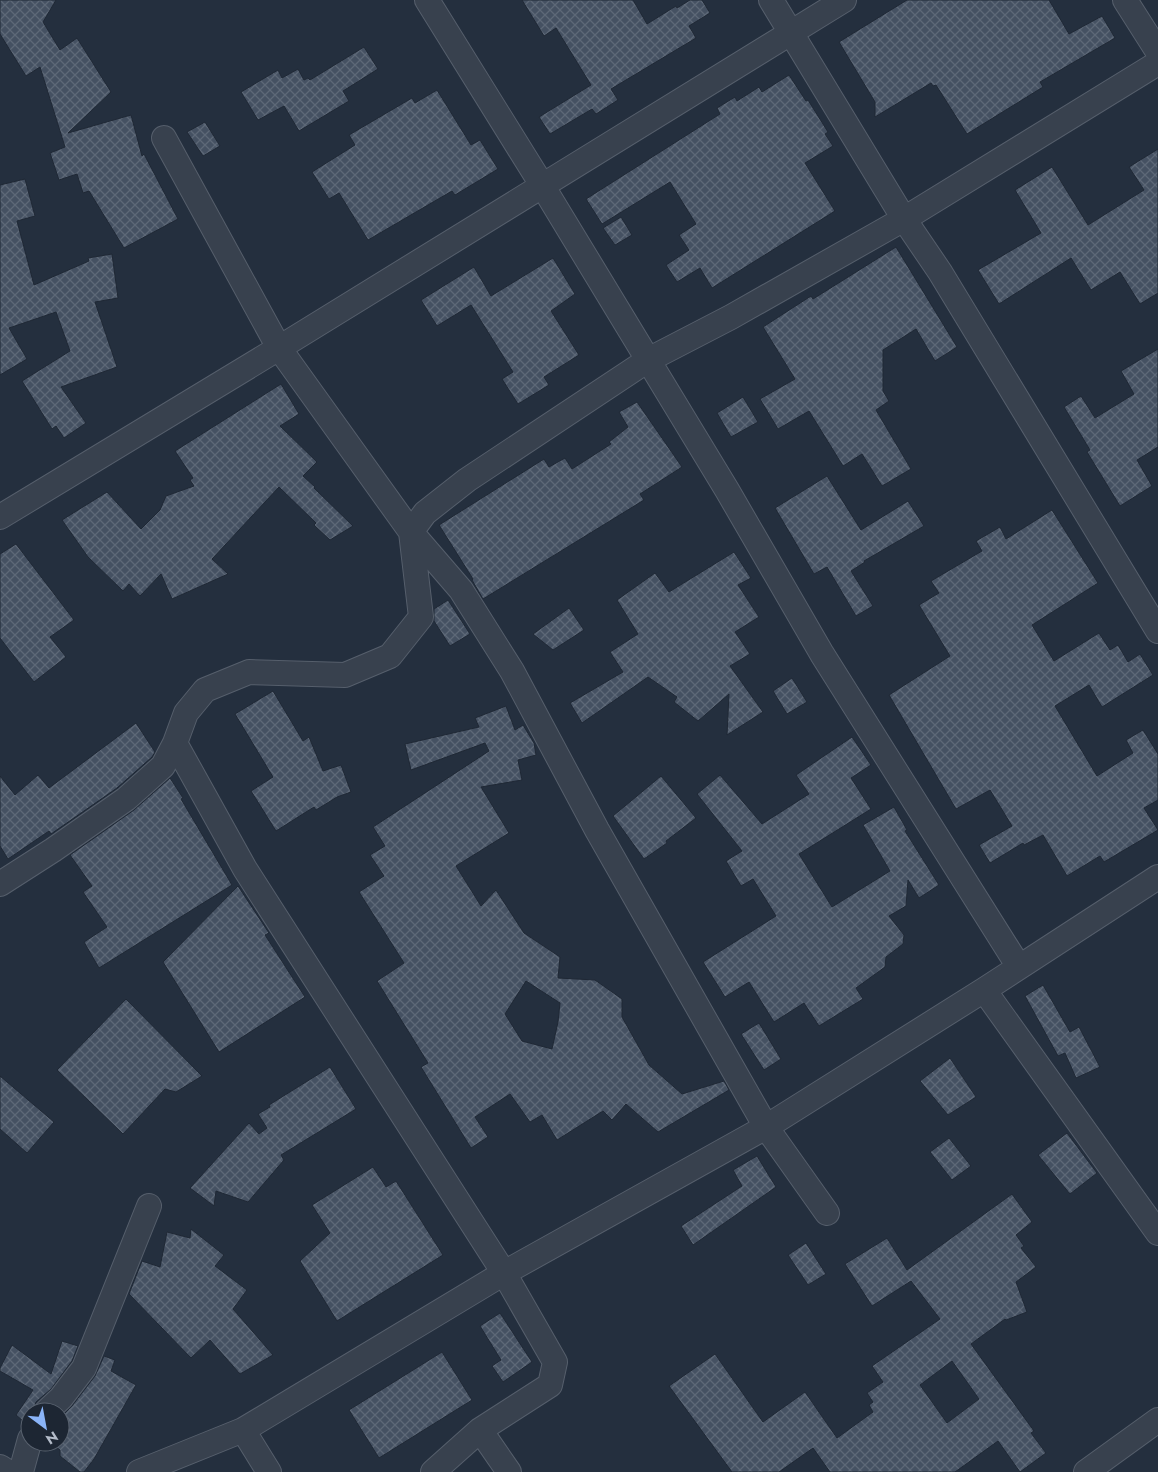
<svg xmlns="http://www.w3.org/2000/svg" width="1158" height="1472" font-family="Jost,sans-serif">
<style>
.building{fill:url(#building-cross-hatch);stroke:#1f2835;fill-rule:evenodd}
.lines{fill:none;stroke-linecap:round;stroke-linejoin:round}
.minor-casing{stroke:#565f6c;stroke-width:26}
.minor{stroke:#38414e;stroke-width:24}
</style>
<defs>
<pattern id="building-cross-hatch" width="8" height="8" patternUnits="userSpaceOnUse" patternTransform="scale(1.25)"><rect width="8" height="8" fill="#455162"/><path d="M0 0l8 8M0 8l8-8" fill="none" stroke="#5d6877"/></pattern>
</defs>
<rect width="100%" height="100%" fill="#242f3e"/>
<path class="building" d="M 0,0 L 56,0 L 43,22 L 60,50 L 77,38 L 111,92 L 68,133 L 131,115 L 142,156 L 144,154 L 178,219 L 124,248 L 89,191 L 83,193 L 77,174 L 59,180 L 50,153 L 65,147 L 40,67 L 26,76 L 0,34 Z
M 522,0 L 633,0 L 647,24 L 676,6 L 677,8 L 690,0 L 702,0 L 710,13 L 689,26 L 696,38 L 611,89 L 618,100 L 596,114 L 592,109 L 550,134 L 539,117 L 591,85 L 556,28 L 544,36 Z
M 907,0 L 1049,0 L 1069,34 L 1102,16 L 1115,38 L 1040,82 L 1043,87 L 967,134 L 936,85 L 933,86 L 931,83 L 875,117 L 875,102 L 839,42 Z
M 364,47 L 378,69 L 343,91 L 349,101 L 299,131 L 284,106 L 258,120 L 241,92 L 278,70 L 282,78 L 298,69 L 304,80 L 308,78 L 310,80 Z
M 789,75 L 806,101 L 808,100 L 828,132 L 825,134 L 833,146 L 805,163 L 835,211 L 712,288 L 700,268 L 677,282 L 666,265 L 689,250 L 679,235 L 696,224 L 670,182 L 602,224 L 586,199 L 720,114 L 717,108 L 735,97 L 737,101 L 759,87 L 762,92 Z
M 437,90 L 471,145 L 480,140 L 498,169 L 455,195 L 452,191 L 368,240 L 339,193 L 329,199 L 312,172 L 355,145 L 349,135 L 412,98 L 415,103 Z
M 205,122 L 220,146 L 203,156 L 187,132 Z
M 1158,149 L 1158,293 L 1140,304 L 1120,272 L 1091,290 L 1071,258 L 999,304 L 978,270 L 1041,233 L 1015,190 L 1052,167 L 1088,225 L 1144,190 L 1129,167 Z
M 25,179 L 35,216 L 17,221 L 34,285 L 89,261 L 88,258 L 112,254 L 118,298 L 95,302 L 117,367 L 61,387 L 86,423 L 64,438 L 56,426 L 52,429 L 22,381 L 70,351 L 56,312 L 9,328 L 27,359 L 0,375 L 0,185 Z
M 621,217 L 632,235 L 615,245 L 603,228 Z
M 896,247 L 957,347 L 935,361 L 916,329 L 883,350 L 883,391 L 889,401 L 876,410 L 911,469 L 882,486 L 862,454 L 843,466 L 809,411 L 778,429 L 760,399 L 795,379 L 763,327 L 811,296 L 813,299 Z
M 553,258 L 575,294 L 551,311 L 579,355 L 544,377 L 549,385 L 518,404 L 502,379 L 513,372 L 471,305 L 437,326 L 421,300 L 474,267 L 491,296 Z
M 1158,349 L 1158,447 L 1137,460 L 1152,486 L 1120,506 L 1087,452 L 1090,450 L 1064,407 L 1081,396 L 1095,418 L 1134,394 L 1121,371 Z
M 281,384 L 299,414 L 280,426 L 317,462 L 303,476 L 315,487 L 314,488 L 353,526 L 330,540 L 314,525 L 316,523 L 279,487 L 212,559 L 228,574 L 172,599 L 161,574 L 140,596 L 129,584 L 123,591 L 88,557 L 62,520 L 107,492 L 141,529 L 160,510 L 166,496 L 194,486 L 190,480 L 193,478 L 175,451 Z
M 743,397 L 758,422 L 731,437 L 717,413 Z
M 637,402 L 682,467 L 640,494 L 644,500 L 483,599 L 472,580 L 473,579 L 439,525 L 544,459 L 549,467 L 565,458 L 572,469 L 611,444 L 609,442 L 628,427 L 619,412 Z
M 827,476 L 861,530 L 908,501 L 924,526 L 864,561 L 865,562 L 851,571 L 873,606 L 856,616 L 827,567 L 814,574 L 775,508 Z
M 1052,510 L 1098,583 L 1032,625 L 1054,661 L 1099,633 L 1110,650 L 1118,645 L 1128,662 L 1140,654 L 1153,675 L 1102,707 L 1089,685 L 1055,706 L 1097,776 L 1133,753 L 1126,740 L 1143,730 L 1158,754 L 1158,800 L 1144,808 L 1158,830 L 1104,862 L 1100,856 L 1067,876 L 1043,835 L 1024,845 L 1023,843 L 990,863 L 979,845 L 1012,826 L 990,790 L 956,809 L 889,695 L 950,656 L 919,605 L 939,593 L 931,581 L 982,551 L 976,541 L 1000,527 L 1006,539 Z
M 16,544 L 74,620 L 50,637 L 66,657 L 34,682 L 0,638 L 0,554 Z
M 734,552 L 751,578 L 738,585 L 759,617 L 735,632 L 750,654 L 730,666 L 763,712 L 727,735 L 729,694 L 698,721 L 674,702 L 677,697 L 648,677 L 582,723 L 570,703 L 623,672 L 610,652 L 638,634 L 617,600 L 655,573 L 669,592 Z
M 448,600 L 470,634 L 450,646 L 434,621 L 434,609 Z
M 569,608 L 584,630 L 553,650 L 533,634 Z
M 792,678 L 807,702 L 787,714 L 773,691 Z
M 273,691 L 303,741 L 309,737 L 323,771 L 341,765 L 351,792 L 337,797 L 316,810 L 314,807 L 276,831 L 251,791 L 273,777 L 235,714 Z
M 506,706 L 515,730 L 523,725 L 534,743 L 536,755 L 518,760 L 522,780 L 481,787 L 509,833 L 456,866 L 481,906 L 496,890 L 524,933 L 560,957 L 558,978 L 595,980 L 622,999 L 622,1017 L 649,1065 L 682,1094 L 724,1081 L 729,1090 L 658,1132 L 626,1104 L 612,1120 L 603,1111 L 557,1140 L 542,1115 L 530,1122 L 510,1094 L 475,1117 L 488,1137 L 471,1148 L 421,1067 L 428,1063 L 377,981 L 404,963 L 359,892 L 384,876 L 370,855 L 385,846 L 373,827 L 489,751 L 485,743 L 411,770 L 405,744 L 479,727 L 475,718 ZM 526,981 L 560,1003 L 558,1022 L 552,1049 L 522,1041 L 505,1014 Z
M 136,723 L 155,752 L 152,757 L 117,788 L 51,834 L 49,831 L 8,859 L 0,846 L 0,776 L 15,795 L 38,775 L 49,788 Z
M 852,737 L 871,765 L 851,778 L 871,809 L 799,854 L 832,907 L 890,871 L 863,825 L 894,807 L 907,830 L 905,831 L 939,885 L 919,898 L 908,880 L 906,906 L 889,916 L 904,935 L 903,944 L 886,957 L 885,967 L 856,988 L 863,999 L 819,1026 L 804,1003 L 774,1022 L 749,982 L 725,997 L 703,962 L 776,916 L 753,879 L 741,886 L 726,861 L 742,851 L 697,794 L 720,775 L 762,824 L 809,794 L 796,775 Z
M 661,776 L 696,818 L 666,841 L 667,843 L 644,859 L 613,816 Z
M 170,778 L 183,798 L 181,799 L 232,885 L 99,968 L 84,942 L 107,927 L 83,892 L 92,886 L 70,855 L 134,810 Z
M 238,886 L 269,933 L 265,935 L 305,997 L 219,1052 L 163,962 Z
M 1043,985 L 1070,1032 L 1079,1027 L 1100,1067 L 1076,1078 L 1065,1053 L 1058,1056 L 1025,996 Z
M 126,999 L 202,1076 L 176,1092 L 165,1089 L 123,1134 L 57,1070 Z
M 759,1023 L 781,1059 L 764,1070 L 741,1034 Z
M 950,1058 L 976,1097 L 948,1115 L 920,1081 Z
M 330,1067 L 356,1109 L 281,1155 L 284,1160 L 248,1202 L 216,1191 L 214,1206 L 190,1188 L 249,1123 L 259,1134 L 267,1128 L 258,1114 L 270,1107 L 269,1105 Z
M 0,1076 L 54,1122 L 27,1153 L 0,1129 Z
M 1067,1133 L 1097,1173 L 1070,1194 L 1038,1155 Z
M 949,1138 L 971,1166 L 952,1180 L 930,1152 Z
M 757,1156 L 776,1187 L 693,1245 L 681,1226 L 742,1186 L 733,1170 Z
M 373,1167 L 386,1187 L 396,1181 L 443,1255 L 337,1321 L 300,1261 L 330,1233 L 312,1205 Z
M 1012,1194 L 1032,1222 L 1016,1235 L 1024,1246 L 1021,1248 L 1036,1267 L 1016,1282 L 1027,1312 L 1006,1320 L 1005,1319 L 971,1344 L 1034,1431 L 1031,1433 L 1046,1453 L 1020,1472 L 998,1441 L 955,1472 L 830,1472 L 813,1448 L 779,1472 L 732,1472 L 669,1386 L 715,1354 L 763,1422 L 805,1392 L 837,1438 L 873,1412 L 869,1405 L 873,1402 L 867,1393 L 883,1382 L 872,1366 L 940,1319 L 911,1281 L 872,1306 L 845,1264 L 887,1238 L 907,1270 ZM 952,1361 L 979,1399 L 947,1423 L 920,1385 Z
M 191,1229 L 224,1255 L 215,1266 L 247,1290 L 233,1309 L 273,1355 L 240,1374 L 210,1340 L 191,1358 L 129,1294 L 142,1261 L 160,1267 L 167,1232 L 190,1238 Z
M 806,1243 L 826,1274 L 808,1285 L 788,1255 Z
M 500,1313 L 532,1362 L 503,1382 L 492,1366 L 501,1360 L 480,1326 Z
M 62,1341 L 78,1346 L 72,1361 L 51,1389 L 36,1402 L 33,1412 L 30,1412 L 29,1426 L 16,1415 L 33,1390 L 0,1371 L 0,1368 L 12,1345 L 51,1374 Z
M 442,1352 L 472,1400 L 379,1458 L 349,1410 Z
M 104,1356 L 115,1360 L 111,1371 L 136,1385 L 94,1459 L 84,1472 L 80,1472 L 60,1456 L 60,1450 L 50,1442 L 60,1442 L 60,1418 L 72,1406 L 95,1376 Z"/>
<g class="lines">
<g class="minor-casing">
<path id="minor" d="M 427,0 L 542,185 L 727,490 L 822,654 L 1019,967
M 771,0 L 904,219 L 940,272 L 1158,631
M 1125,0 L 1158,52
M 164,138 L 279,348 L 411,532 L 461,590 L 512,671 L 597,830 L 766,1127 L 827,1213
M 0,517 L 279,348 L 844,0
M 175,743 L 245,869 L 504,1273 L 555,1362 L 550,1385 L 480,1430 L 433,1472
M 0,884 L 53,850 L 126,799 L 163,766 L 175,743 L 186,713 L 205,690 L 249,672 L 345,675 L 390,656 L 421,617 L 411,532 L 425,513 L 467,480 L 648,360 L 731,317 L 904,219 L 1158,63
M 984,990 L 1158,1233
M 46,1412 L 61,1398 L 84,1368 L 149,1206
M 243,1430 L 269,1472
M 480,1430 L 509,1472
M 0,1467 L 8,1472
M 21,1472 L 30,1439
M 139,1472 L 243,1430 L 504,1273 L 766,1127 L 984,990 L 1158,877
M 1086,1472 L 1158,1420"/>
</g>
<use href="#minor" class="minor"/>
</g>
<g transform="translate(45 1427) rotate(148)"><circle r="24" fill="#1d2633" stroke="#59626f"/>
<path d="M0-4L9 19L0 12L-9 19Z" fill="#8ab4f8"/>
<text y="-8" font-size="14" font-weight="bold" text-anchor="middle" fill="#b4bcc9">N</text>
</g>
</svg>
